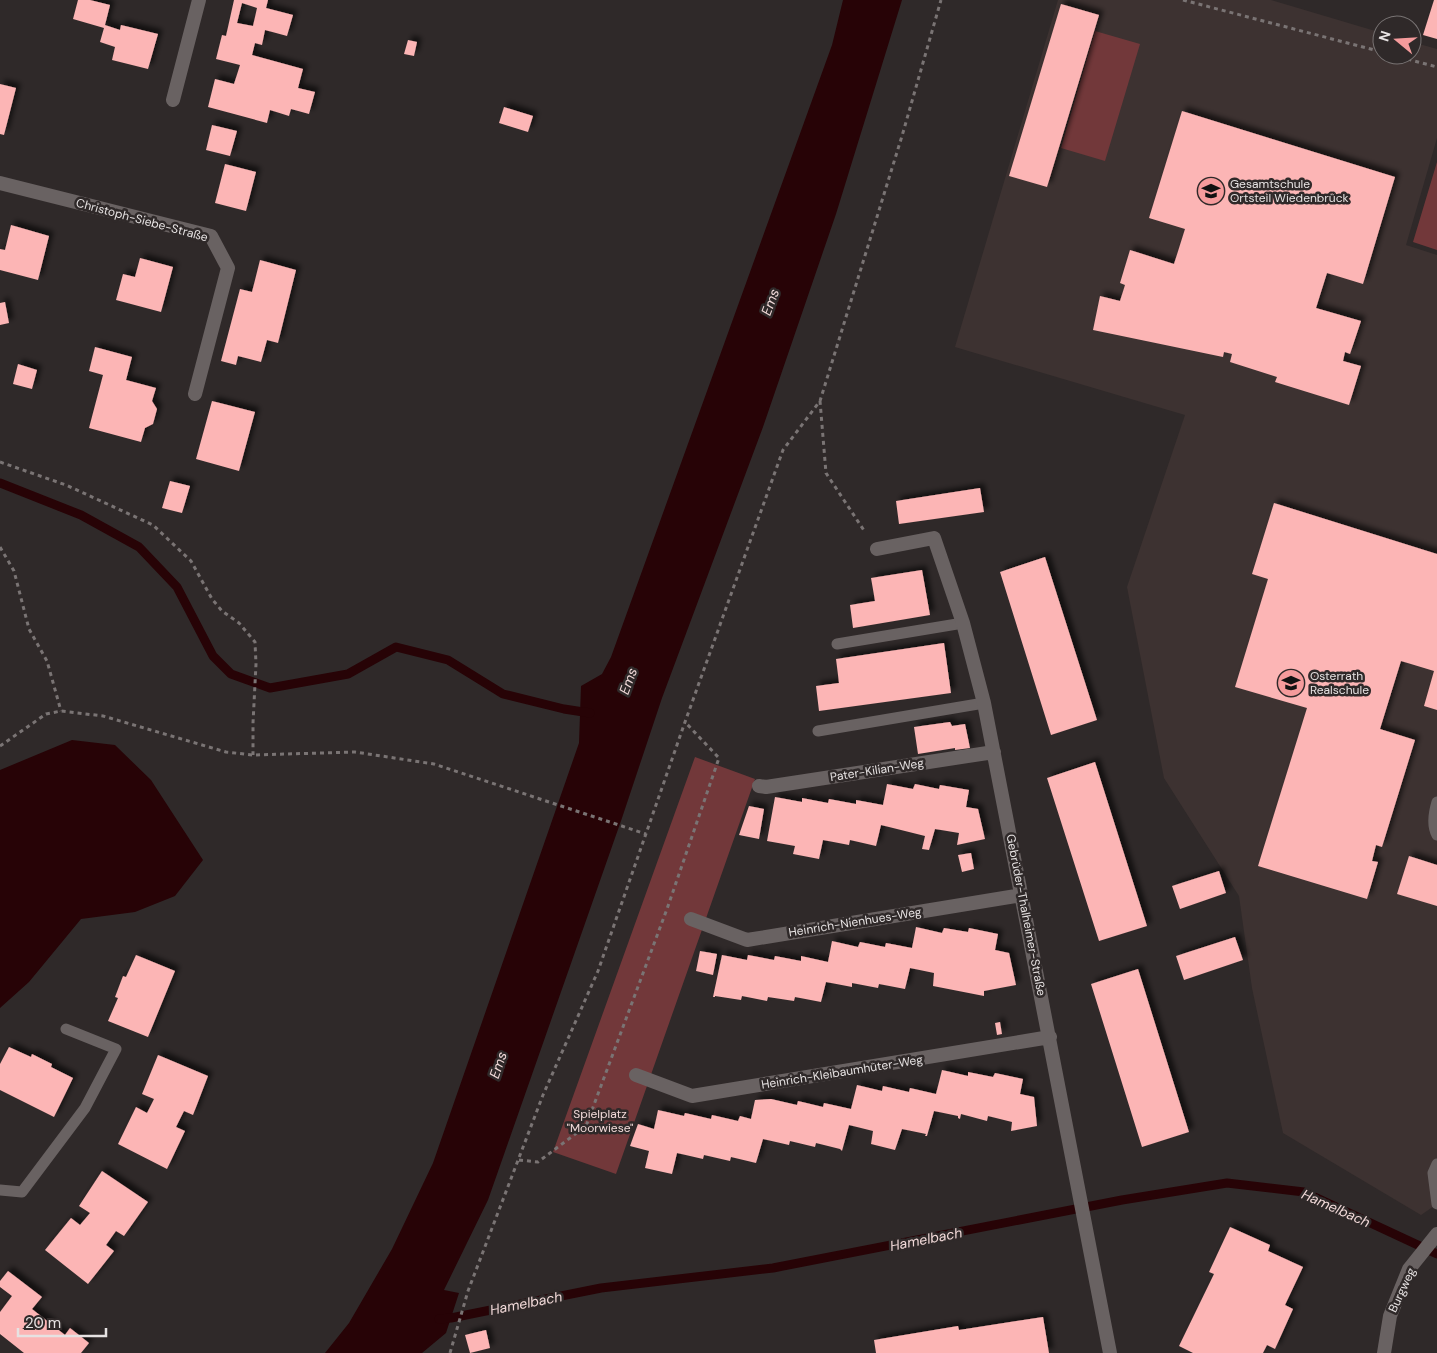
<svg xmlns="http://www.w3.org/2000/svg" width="1437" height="1353" font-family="'DM Sans',sans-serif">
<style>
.built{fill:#3d3231}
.green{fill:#72383a}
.water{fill:#270306}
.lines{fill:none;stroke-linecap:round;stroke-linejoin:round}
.stream{stroke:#270306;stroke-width:9}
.building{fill:#fcb5b5;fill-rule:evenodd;filter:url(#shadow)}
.path{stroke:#7a7474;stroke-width:3;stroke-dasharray:4 4;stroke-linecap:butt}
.service{stroke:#696262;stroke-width:11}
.minor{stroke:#696262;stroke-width:14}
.labels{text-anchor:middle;stroke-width:5;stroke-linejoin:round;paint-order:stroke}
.poi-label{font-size:12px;fill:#e6e2e2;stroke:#2f2929;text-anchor:start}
.street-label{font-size:12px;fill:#e6e2e2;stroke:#2f2929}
.park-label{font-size:12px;fill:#f2dad9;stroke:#2f2929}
.water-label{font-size:14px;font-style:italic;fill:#f1d9d8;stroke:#2f2929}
</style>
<defs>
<filter id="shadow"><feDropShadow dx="4.5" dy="-4.5" stdDeviation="2.5" flood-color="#0009"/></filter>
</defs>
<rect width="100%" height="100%" fill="#2f2929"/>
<path class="built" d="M 1058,0 L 1271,0 L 1382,33 L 1382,55 L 1412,55 L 1412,42 L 1437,49 L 1437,138 L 1406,245 L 1437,255 L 1437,1204 L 1421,1215 L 1283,1133 L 1252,988 L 1239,896 L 1164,778 L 1127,587 L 1185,415 L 955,347 Z"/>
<path class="green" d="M 1095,31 L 1140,44 L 1105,161 L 1061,148 Z
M 1437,162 L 1437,250 L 1413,242 Z
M 695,757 L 755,779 L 616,1174 L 553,1152 Z"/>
<path class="water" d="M 843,0 L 902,0 L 836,214 L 763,427 L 662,698 L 622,818 L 488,1200 L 444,1290 L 459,1293 L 446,1333 L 422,1353 L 325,1353 L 349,1323 L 392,1249 L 433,1163 L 579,743 L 581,686 L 602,674 L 611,657 L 832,45 Z
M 72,740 L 115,745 L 151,780 L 203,860 L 175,896 L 135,912 L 81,919 L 29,982 L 0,1008 L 0,770 Z"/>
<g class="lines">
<path class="stream" d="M 0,483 L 81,515 L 139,547 L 177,587 L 213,656 L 231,674 L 270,688 L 348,674 L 396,647 L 448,660 L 503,694 L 564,709 L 590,713
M 439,1319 L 451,1318 L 601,1288 L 773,1268 L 1122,1200 L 1227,1183 L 1304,1192 L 1437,1254"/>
</g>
<path class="building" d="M 78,0 L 90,0 L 110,5 L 105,25 L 120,30 L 121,25 L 158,34 L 148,69 L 112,60 L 115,47 L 100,42 L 104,28 L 73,19 Z
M 234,0 L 268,0 L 266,8 L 293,15 L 287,36 L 265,30 L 262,45 L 255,43 L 252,55 L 303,69 L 298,88 L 315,92 L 309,114 L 291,109 L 289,116 L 270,110 L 267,123 L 208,107 L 215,79 L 234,84 L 240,65 L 216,59 L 222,35 L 226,36 ZM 242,3 L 257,8 L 253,26 L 237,23 Z
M 1434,0 L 1437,0 L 1437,39 L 1423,35 Z
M 1061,4 L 1099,15 L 1047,187 L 1009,176 Z
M 408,40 L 417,42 L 414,56 L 404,54 Z
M 0,84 L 16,88 L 4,135 L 0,134 Z
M 504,107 L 533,116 L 528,132 L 499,123 Z
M 1182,111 L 1395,177 L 1363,284 L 1327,273 L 1316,308 L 1361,321 L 1350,354 L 1345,352 L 1343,361 L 1361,366 L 1349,405 L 1275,382 L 1277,377 L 1230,362 L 1232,354 L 1224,352 L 1223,357 L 1093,330 L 1100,296 L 1120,301 L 1125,285 L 1120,283 L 1130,250 L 1174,264 L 1185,229 L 1149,218 Z
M 212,125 L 237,131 L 230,156 L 206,150 Z
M 225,164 L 256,172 L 246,211 L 215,203 Z
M 11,225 L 49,236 L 38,280 L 0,270 L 0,249 L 5,250 Z
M 140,258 L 173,267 L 161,312 L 116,300 L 123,274 L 135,277 Z
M 260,260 L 296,270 L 278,343 L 267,340 L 261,362 L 238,356 L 236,365 L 221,361 L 240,289 L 252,292 Z
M 5,302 L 9,323 L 0,325 L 0,303 Z
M 95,347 L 132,357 L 126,380 L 156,388 L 152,401 L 157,409 L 153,424 L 145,428 L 141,442 L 89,428 L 103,375 L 89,371 Z
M 18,364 L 37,370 L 32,389 L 13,384 Z
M 212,401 L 255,412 L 239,471 L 196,459 Z
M 170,481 L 190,486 L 182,513 L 162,508 Z
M 980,488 L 984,512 L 899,524 L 896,501 Z
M 1274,503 L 1437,554 L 1437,710 L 1424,706 L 1434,671 L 1401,661 L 1380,729 L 1415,740 L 1382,847 L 1376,845 L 1372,861 L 1378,862 L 1367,899 L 1258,866 L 1307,708 L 1235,687 L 1268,579 L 1252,574 Z
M 1045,557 L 1097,720 L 1051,735 L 1000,572 Z
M 922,570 L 930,615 L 853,628 L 850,605 L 875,601 L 871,578 Z
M 944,643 L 951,693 L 819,711 L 816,686 L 839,683 L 836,659 Z
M 950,722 L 952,726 L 965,724 L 970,748 L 955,750 L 955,748 L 918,754 L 914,727 Z
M 1095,762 L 1147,926 L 1099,941 L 1047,778 Z
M 887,784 L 913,789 L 915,784 L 939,789 L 940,785 L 969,790 L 966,807 L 978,809 L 985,839 L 957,845 L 959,833 L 935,829 L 929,850 L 922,849 L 925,836 L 881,825 L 876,846 L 850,840 L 849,845 L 823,840 L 819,859 L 793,854 L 795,846 L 767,841 L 775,797 L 802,802 L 802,798 L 828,803 L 829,799 L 856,804 L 856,800 L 883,805 Z
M 749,806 L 764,809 L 759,839 L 739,835 Z
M 971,853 L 974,869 L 962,872 L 958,855 Z
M 1409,856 L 1437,865 L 1437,906 L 1397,894 Z
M 1219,871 L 1226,893 L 1180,909 L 1172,886 Z
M 916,927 L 942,933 L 944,928 L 968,932 L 969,928 L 998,934 L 995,950 L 1009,953 L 1016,985 L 984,991 L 984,996 L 933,986 L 934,973 L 910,968 L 905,989 L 879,984 L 878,988 L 852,983 L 852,987 L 826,982 L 821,1002 L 795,997 L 794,1001 L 768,997 L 767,1001 L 742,996 L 741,1000 L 715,996 L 715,997 L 713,997 L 722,955 L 747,960 L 748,955 L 774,960 L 775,956 L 801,961 L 801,956 L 828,962 L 832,941 L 858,947 L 860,942 L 885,947 L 886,943 L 912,948 Z
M 1235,937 L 1243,960 L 1184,980 L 1176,956 Z
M 700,951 L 717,954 L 713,975 L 696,971 Z
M 136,955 L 175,971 L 148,1037 L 108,1021 L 118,998 L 115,997 L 123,976 L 126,977 Z
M 1138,969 L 1189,1132 L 1142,1147 L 1091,984 Z
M 1000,1022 L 1002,1034 L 997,1035 L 995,1023 Z
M 9,1047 L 31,1057 L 32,1054 L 52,1064 L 51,1067 L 73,1078 L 54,1117 L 0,1090 L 0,1064 Z
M 158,1055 L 208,1076 L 193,1115 L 184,1111 L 176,1127 L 185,1131 L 167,1169 L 118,1144 L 136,1107 L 147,1113 L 154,1099 L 142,1094 Z
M 942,1070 L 968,1076 L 968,1072 L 993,1077 L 995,1073 L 1023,1079 L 1020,1094 L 1034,1097 L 1037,1126 L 1011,1131 L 1012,1122 L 988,1116 L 987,1121 L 961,1114 L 960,1119 L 958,1118 L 958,1116 L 934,1111 L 927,1136 L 925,1136 L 926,1134 L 902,1129 L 895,1150 L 871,1144 L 873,1131 L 849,1125 L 842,1151 L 840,1149 L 816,1143 L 815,1147 L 790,1141 L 789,1145 L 763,1139 L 756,1163 L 731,1157 L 730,1161 L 704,1155 L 703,1159 L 677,1153 L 672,1174 L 645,1168 L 649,1151 L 630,1146 L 638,1124 L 654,1129 L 658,1110 L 684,1116 L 685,1113 L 711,1119 L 712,1115 L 738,1121 L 740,1116 L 751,1119 L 755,1100 L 771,1099 L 797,1105 L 798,1101 L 823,1107 L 824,1103 L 851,1109 L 857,1085 L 882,1091 L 883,1086 L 909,1092 L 910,1088 L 936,1094 Z
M 102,1171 L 148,1202 L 124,1236 L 116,1231 L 106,1245 L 114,1251 L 88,1284 L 45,1250 L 71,1218 L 80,1225 L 90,1213 L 79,1206 Z
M 1230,1227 L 1270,1245 L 1268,1251 L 1303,1267 L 1285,1305 L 1293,1309 L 1275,1349 L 1267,1345 L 1263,1353 L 1193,1353 L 1179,1346 L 1214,1274 L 1209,1272 Z
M 8,1271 L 42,1297 L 32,1309 L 65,1335 L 70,1328 L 89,1343 L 81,1353 L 24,1353 L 0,1334 L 0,1312 L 12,1296 L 0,1287 L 0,1281 Z
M 1043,1317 L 1049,1353 L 876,1353 L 874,1340 L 958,1326 L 959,1330 Z
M 486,1330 L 490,1348 L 470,1353 L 465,1335 Z"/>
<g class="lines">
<path class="path" d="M 1183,0 L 1382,52
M 1392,55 L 1437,67
M 820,401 L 826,473 L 865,532
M 0,462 L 66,485 L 153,525 L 191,561 L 212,599 L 222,611 L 239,623 L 255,642 L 256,664 L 253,723 L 253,755
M 0,547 L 14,571 L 29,629 L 47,661 L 61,711
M 0,746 L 46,714 L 61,711 L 103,716 L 226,752 L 253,755 L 355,752 L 434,764 L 646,834
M 519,1160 L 538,1162 L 586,1126 L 667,909 L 719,758 L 685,722
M 450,1353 L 468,1291 L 543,1095 L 598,971 L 685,722 L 783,450 L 820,401 L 902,136 L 941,0"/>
<path class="service" d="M 837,644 L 963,623
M 818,731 L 984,703
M 1437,802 C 1434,812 1432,826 1437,835
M 1437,1164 L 1433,1173 L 1437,1204
M 0,1190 L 22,1192 L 85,1108 L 116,1049 L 66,1029"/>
<path class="minor" d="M 173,100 L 199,0
M 0,183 L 211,236 L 228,268 L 195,394
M 877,549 L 934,538 L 963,623 L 984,703 L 1110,1353
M 759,786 L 766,787 L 994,752
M 691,919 L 747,940 L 1022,895
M 636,1075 L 692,1096 L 1050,1037
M 1384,1353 L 1390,1316 L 1409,1269 L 1437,1234"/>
</g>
<defs>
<g id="school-disc" transform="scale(1.4375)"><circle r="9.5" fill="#f59b9c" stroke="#2f2929"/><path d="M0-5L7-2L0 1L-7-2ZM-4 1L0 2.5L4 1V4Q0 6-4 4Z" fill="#111"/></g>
</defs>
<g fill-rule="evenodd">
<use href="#school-disc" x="1211" y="191"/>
<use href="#school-disc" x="1291" y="683"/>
</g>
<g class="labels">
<g class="poi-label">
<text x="1230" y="188">Gesamtschule<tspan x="1230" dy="14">Ortsteil Wiedenbrück</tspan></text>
<text x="1310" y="680">Osterrath<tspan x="1310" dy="14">Realschule</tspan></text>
</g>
<g class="street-label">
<text transform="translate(142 220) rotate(15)" y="4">Christoph-Siebe-Straße</text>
<text transform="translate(877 770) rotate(-9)" y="4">Pater-Kilian-Weg</text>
<text transform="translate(1026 915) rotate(79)" y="4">Gebrüder-Thalheimer-Straße</text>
<text transform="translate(855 922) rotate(-9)" y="4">Heinrich-Nienhues-Weg</text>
<text transform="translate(842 1072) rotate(-9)" y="4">Heinrich-Kleibaumhüter-Weg</text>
<text transform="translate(1402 1290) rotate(-65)" y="4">Burgweg</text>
</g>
<g class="park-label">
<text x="600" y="1118">Spielplatz<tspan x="600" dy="14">"Moorwiese"</tspan></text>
</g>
<g class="water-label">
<text transform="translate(770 302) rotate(-70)" y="5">Ems</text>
<text transform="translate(628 681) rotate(-70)" y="5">Ems</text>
<text transform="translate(498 1065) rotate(-71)" y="5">Ems</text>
<text transform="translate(1336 1208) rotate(24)" y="5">Hamelbach</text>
<text transform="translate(926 1239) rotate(-11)" y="5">Hamelbach</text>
<text transform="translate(526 1303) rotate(-11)" y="5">Hamelbach</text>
</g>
</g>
<g transform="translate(1397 40) rotate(288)"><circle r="24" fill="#2f2929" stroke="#787373"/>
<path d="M0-4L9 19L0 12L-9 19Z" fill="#f59b9c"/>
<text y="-8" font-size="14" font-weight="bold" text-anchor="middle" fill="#e6e2e2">N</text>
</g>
<path d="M18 1328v8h88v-8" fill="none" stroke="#e6e2e2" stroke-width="2.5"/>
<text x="25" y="1328" font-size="15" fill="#e6e2e2" stroke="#2f2929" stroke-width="4" paint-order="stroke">20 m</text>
</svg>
